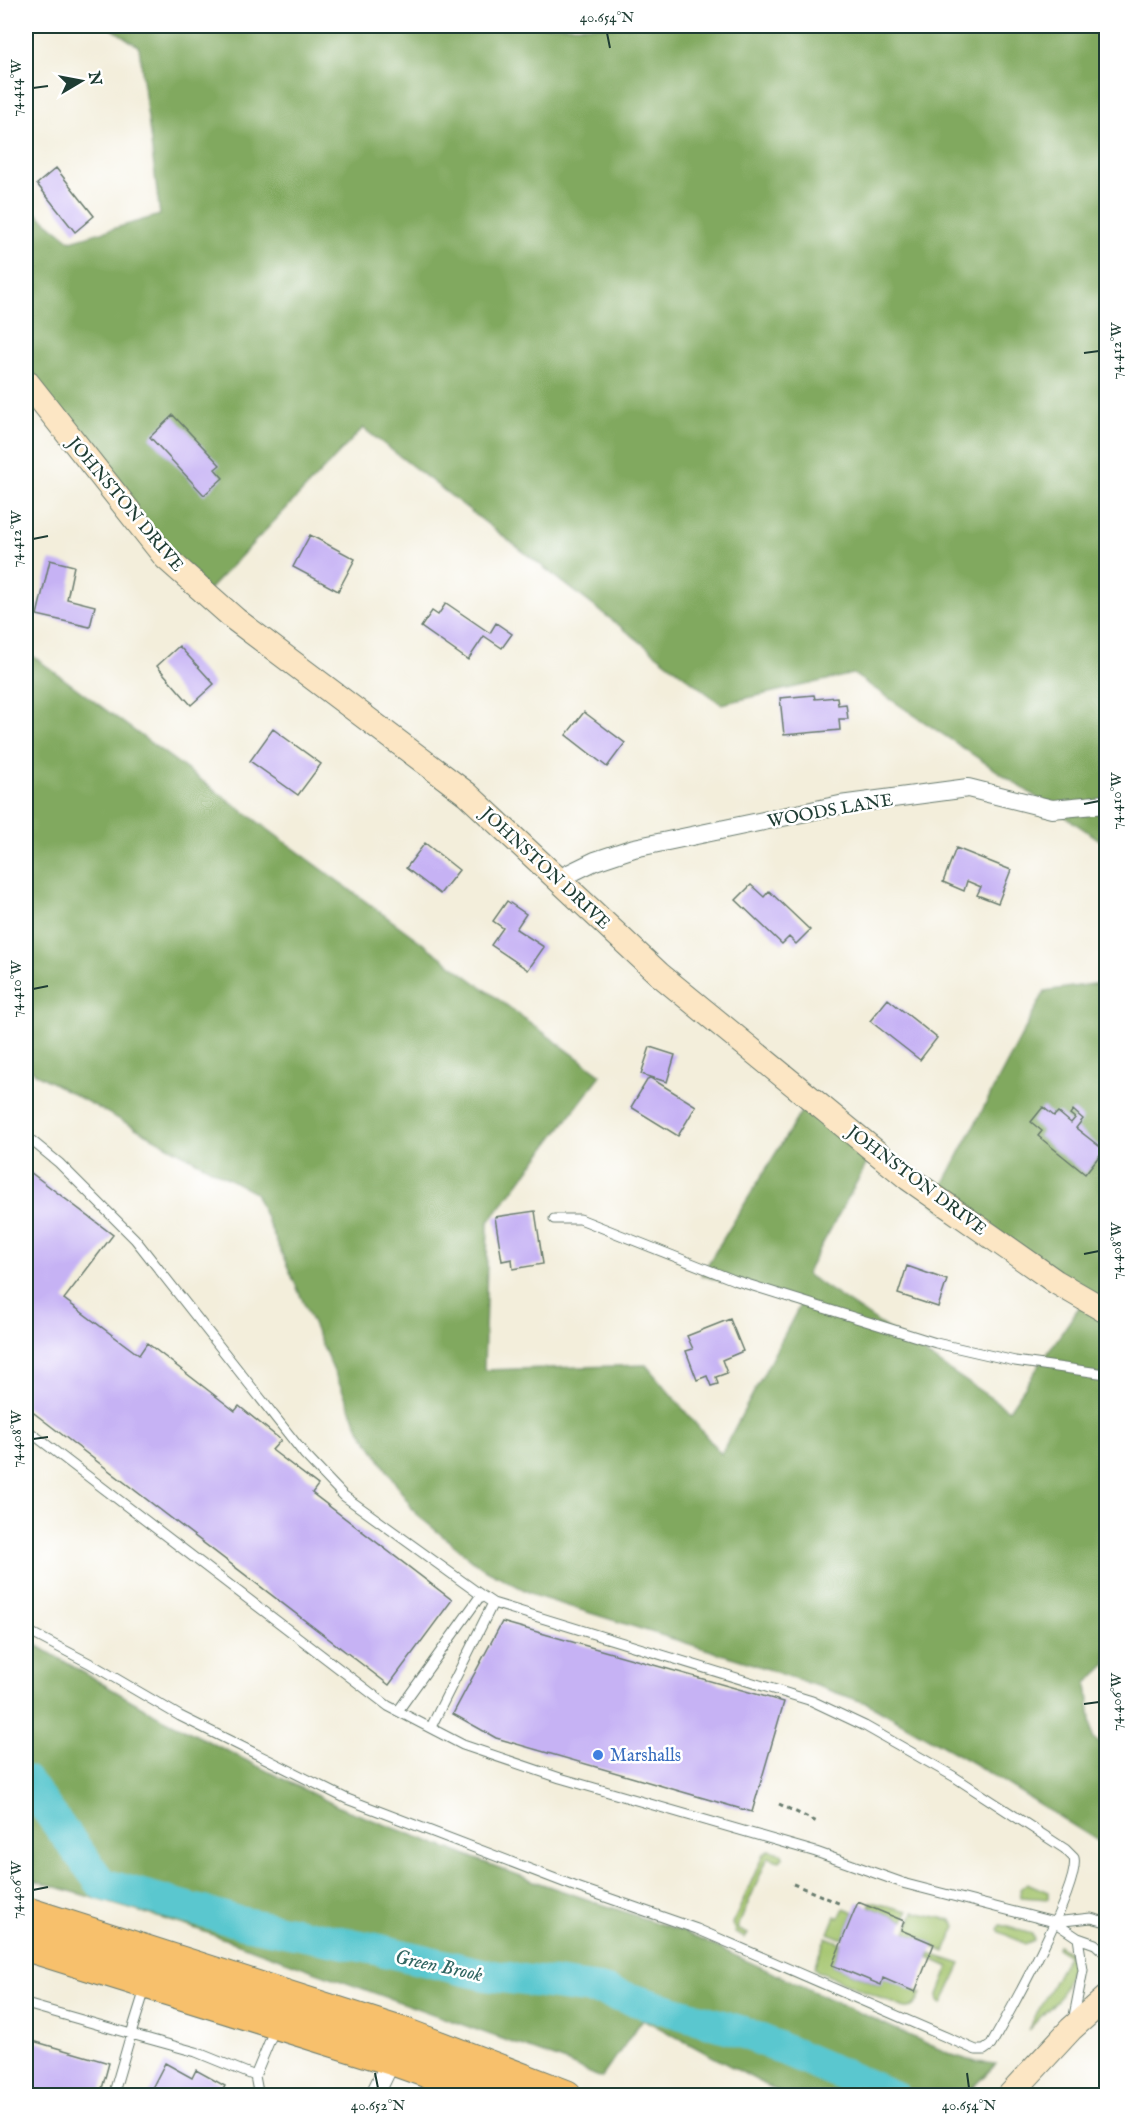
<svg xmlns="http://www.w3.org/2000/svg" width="1132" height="2121" font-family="'IM FELL English',serif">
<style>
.green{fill:#a2c36b;stroke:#608050;stroke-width:1.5}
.forest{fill:#81a95f;stroke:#50734a;stroke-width:1.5}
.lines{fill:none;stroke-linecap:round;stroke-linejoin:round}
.river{stroke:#5ac7cf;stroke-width:32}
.building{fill:#c6b2f4}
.lane-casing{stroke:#697b6e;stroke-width:11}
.street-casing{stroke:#697b6e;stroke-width:20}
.secondary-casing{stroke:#697b6e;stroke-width:26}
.highway-casing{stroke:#697b6e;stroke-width:34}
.path{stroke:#697b6e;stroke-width:3;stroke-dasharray:4.5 4.5;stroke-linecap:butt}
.lane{stroke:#fff;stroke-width:9}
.street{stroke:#fff;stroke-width:18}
.secondary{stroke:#fce6c4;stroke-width:24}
.highway{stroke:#f7c06c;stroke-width:32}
.ticks{fill:none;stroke:#1f3d34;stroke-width:2}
.shop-dot{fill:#3f7fe0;stroke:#fff;stroke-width:2}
.labels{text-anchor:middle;stroke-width:5;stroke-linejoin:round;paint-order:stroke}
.street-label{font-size:18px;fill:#1f3d34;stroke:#fff}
.shop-label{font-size:18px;fill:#366cbe;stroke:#fff;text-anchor:start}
.water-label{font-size:20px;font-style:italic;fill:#316662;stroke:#fff}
.neatline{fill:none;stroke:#1f3d34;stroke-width:2}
.ticks-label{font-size:15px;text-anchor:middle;fill:#1f3d34}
</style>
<rect width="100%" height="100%" fill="#fff"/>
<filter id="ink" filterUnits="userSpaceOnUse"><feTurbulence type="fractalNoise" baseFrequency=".0167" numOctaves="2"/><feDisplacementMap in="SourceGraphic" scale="12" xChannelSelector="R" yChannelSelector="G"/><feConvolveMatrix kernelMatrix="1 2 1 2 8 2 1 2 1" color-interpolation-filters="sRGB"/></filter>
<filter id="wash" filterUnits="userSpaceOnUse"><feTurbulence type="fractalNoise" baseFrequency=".008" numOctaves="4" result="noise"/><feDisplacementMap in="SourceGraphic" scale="24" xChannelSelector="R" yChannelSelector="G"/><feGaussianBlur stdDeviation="1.35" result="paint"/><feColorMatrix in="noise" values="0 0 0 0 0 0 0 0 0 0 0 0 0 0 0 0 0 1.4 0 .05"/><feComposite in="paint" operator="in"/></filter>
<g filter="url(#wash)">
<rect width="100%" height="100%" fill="#f3eedb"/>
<path class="green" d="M 769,1850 L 782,1853 L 783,1858 L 779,1861 L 768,1857 L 737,1929 L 748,1934 L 745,1938 L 735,1933 L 733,1923 L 763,1855 Z
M 1027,1883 L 1048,1892 L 1048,1899 L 1021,1897 L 1020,1889 Z
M 871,1902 L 908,1911 L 904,1921 L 869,1907 Z
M 844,1908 L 854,1912 L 843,1939 L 828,1933 L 835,1916 L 839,1918 Z
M 914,1912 L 951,1920 L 956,1926 L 945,1952 L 933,1947 L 934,1944 L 906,1932 Z
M 1001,1925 L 1032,1934 L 1034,1940 L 1025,1944 L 1000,1932 L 998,1929 Z
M 826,1937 L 841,1943 L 832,1965 L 880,1985 L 883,1978 L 921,1993 C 917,2001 915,2009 905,2008 L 817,1971 L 814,1967 Z
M 1058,1945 L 1071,1953 L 1074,1969 L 1071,1970 L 1060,1997 L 1028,2030 L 1068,1955 L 1057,1948 Z
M 930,1954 L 961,1964 L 942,2004 L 939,2002 L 938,1995 L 949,1967 L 929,1958 Z"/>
<path class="forest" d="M 108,26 L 1106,26 L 1106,844 L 853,674 L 721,704 L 363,428 L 200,599 L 26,389 L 26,205 L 71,241 L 160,215 L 139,47 Z
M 26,651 L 601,1075 L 488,1223 L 484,1370 L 646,1365 L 721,1454 L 800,1305 L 701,1275 L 804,1107 L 871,1156 L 806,1274 L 1009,1410 L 1082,1303 L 933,1204 L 1045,991 L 1106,982 L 1106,1665 L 1087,1683 L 1093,1738 L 1106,1748 L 1106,1846 L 978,1766 L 869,1704 L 747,1662 L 536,1596 L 481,1567 L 416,1514 L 359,1428 L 255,1193 L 36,1074 L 26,1065 Z
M 26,1639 L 156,1715 L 341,1808 L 542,1884 L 684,1932 L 952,2055 L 976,2062 L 996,2064 L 965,2095 L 784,2095 L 643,2019 L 601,2078 L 566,2062 L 191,1927 L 26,1878 Z"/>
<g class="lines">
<path class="river" d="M 26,1781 L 102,1884 L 239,1922 L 376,1949 L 486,1975 L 600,1990 L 740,2031 L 893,2096"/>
</g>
<g id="blocks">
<path class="building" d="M 56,168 L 94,216 L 75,232 L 37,184 Z
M 173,415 L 220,465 L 215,469 L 223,478 L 204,495 L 150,437 Z
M 310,535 L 355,559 L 338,591 L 293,567 Z
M 50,560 L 74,566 L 67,599 L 95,606 L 90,627 L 37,615 Z
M 446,603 L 490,633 L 496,623 L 512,634 L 502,648 L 484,636 L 468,660 L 421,627 L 432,611 L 438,615 Z
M 179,646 L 214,684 L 191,705 L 157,666 Z
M 814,695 L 815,699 L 837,697 L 838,705 L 846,704 L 848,719 L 839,719 L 840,730 L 784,735 L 780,698 Z
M 584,712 L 625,743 L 607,767 L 566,735 Z
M 273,729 L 321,764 L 298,795 L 250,761 Z
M 425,843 L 459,870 L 440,894 L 406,868 Z
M 956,848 L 1011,870 L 998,903 L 977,895 L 981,887 L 967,881 L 964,891 L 943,882 Z
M 751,885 L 764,897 L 769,891 L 810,930 L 796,944 L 789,937 L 782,944 L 736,900 Z
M 507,901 L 526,914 L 516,929 L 544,947 L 528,970 L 491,945 L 503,928 L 493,921 Z
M 888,999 L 937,1038 L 920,1060 L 870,1021 Z
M 650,1047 L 675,1055 L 667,1082 L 641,1074 Z
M 649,1077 L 696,1106 L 678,1136 L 631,1107 Z
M 1043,1107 L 1054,1116 L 1058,1112 L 1071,1123 L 1075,1118 L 1070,1114 L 1073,1110 L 1083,1119 L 1076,1128 L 1104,1150 L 1085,1174 L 1038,1136 L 1042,1131 L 1031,1122 Z
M 26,1169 L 113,1235 L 64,1299 L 139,1355 L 147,1343 L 235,1411 L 239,1406 L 281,1440 L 272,1450 L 318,1485 L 312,1493 L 452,1600 L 389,1685 L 26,1407 Z
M 535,1211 L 543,1264 L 513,1269 L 512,1259 L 502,1261 L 495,1217 Z
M 907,1266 L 947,1280 L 938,1307 L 898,1294 Z
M 730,1319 L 743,1351 L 722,1360 L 727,1373 L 716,1377 L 718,1384 L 711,1386 L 707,1376 L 697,1380 L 686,1351 L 693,1349 L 687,1336 Z
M 502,1622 L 784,1702 L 752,1812 L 496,1738 L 453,1714 Z
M 858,1902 L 904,1921 L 901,1930 L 934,1944 L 915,1992 L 883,1978 L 881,1985 L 832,1965 Z
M 26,2039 L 109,2063 L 100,2096 L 26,2096 Z
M 165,2063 L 192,2078 L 196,2070 L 225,2086 L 221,2093 L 226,2096 L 148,2096 Z"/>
</g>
</g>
<g filter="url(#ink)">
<use href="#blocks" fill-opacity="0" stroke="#697b6e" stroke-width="1.5"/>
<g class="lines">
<g class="lane-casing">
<path id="lane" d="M 26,1136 L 59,1163 L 135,1239 L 305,1455 L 344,1496 L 481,1595 L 493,1603 L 812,1701 L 865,1726 L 953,1776 L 1065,1849 L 1074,1858 C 1081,1885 1008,2015 991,2045 L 984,2050 L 976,2050 L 697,1929 L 574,1886 L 347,1799 L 180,1716 L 91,1664 L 26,1630
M 554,1219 L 580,1219 L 734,1280 L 936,1343 L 1015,1361 L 1106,1374
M 26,1429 L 388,1706 L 463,1745 L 560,1778 L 816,1852 L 906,1884 L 1054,1922 L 1078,1938 L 1095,1944 L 1106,1954
M 398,1711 L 481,1595
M 431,1727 L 493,1603
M 1054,1922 L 1091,1918 L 1106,1922
M 26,2004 L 131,2034 L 146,1986
M 1073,2021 L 1083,1970 L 1078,1938
M 113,2096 L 131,2034 L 196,2052 L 255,2076 L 275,2028
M 255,2096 L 258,2092 L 255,2076"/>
</g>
<g class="street-casing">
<path id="street" d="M 558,879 L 595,861 L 634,848 L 840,805 L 968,788 L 1052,809 L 1106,804
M 374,2096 L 392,2059"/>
</g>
<g class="secondary-casing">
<path id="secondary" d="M 26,381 L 166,558 L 236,620 L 467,794 L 659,974 L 908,1178 L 1056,1282 L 1106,1311
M 1009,2096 L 1071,2029 L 1106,1998"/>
</g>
<g class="highway-casing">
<path id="highway" d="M 26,1913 L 407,2035 L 566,2096
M 26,1945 L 392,2059 L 496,2096"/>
</g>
<path class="path" d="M 779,1804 L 817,1822
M 793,1884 L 841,1904"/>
<use href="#lane" class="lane"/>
<use href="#street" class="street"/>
<use href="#secondary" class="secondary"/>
<use href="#highway" class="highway"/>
</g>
</g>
<path class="ticks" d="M 607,33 L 610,48M 33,88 L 48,86M 1084,353 L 1099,351M 33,539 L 48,536M 1084,804 L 1099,801M 33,989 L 48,986M 1084,1254 L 1099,1251M 33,1439 L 48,1437M 1084,1704 L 1099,1702M 33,1890 L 48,1887M 375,2073 L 378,2088M 967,2073 L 969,2088"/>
<circle class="shop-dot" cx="598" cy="1755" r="6"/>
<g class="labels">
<g class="street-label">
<text transform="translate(126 504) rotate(50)" y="6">JOHNSTON DRIVE</text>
<text transform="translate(830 810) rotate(-10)" y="6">WOODS LANE</text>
<text transform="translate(546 868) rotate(43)" y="6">JOHNSTON DRIVE</text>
<text transform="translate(917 1180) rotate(37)" y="6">JOHNSTON DRIVE</text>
</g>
<g class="shop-label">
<text x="610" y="1761">Marshalls</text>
</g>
<g class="water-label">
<text transform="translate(439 1965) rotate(12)" y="7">Green Brook</text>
</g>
</g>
<rect width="1132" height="2121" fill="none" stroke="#fff" stroke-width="66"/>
<g transform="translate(81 81) rotate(80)" stroke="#ffffff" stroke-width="4.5" paint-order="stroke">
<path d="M0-4.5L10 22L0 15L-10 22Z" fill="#1f3d34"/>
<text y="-9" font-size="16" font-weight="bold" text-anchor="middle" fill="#1f3d34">N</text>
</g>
<rect x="33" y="33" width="1066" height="2055" class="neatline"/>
<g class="ticks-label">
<text x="607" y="22">40.654°N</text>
<text transform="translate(16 88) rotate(-90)" y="5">74.414°W</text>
<text transform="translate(1116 351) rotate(-90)" y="5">74.412°W</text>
<text transform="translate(16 539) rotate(-90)" y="5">74.412°W</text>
<text transform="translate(1116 801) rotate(-90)" y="5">74.410°W</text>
<text transform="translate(16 989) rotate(-90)" y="5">74.410°W</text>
<text transform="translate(1116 1251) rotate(-90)" y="5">74.408°W</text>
<text transform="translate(16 1439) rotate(-90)" y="5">74.408°W</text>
<text transform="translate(1116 1702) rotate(-90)" y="5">74.406°W</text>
<text transform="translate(16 1890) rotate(-90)" y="5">74.406°W</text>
<text x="378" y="2110">40.652°N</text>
<text x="969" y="2110">40.654°N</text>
</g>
</svg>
